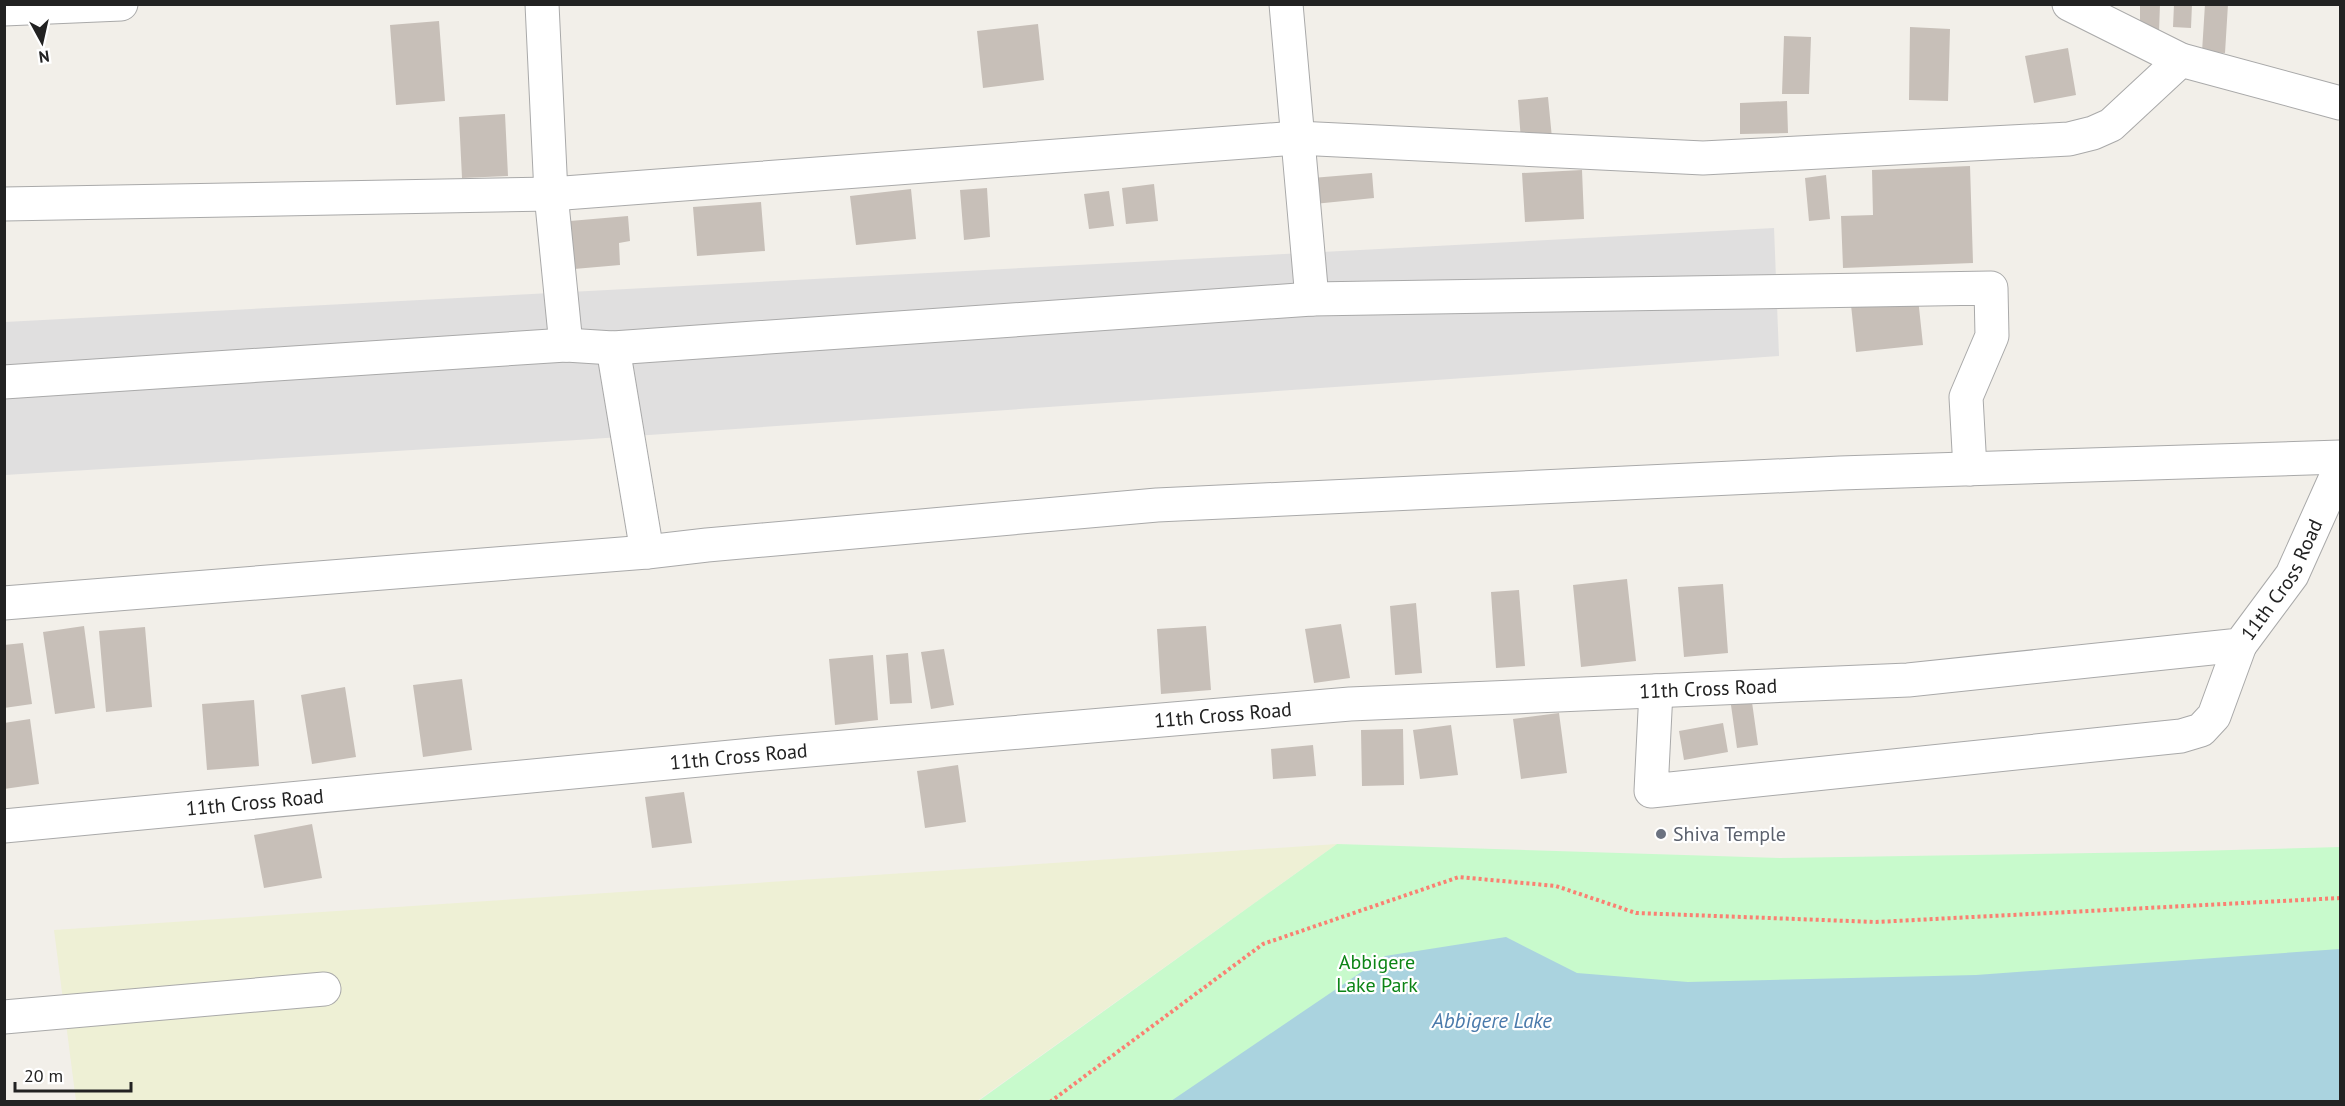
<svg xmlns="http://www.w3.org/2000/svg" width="2345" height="1106" font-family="'PT Sans',sans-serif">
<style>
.residential{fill:#e0dfdf}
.farmland{fill:#eef0d5}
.park{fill:#c8facc}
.water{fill:#aad3df}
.building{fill:#c7bfb8}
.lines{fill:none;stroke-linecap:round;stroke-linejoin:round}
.minor-casing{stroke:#a9a9a9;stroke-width:35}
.path{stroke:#fa8072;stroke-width:4;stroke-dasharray:3 3;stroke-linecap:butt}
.minor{stroke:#fff;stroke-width:33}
.worship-dot{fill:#6b7280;stroke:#fff;stroke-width:2}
.labels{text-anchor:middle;stroke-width:4.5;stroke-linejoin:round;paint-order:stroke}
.street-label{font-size:20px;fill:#222;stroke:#fff}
.worship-label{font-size:20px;fill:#5b616d;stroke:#fff;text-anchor:start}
.park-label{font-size:20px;fill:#0c8416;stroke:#fff}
.water-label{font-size:21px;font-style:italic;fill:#4a7aab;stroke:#fff}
</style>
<rect width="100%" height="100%" fill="#f2efe9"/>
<path class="residential" d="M 1774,228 L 1779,356 L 577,440 L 5,475 L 5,322 Z"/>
<path class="farmland" d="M 1337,844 L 977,1101 L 76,1101 L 54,930 Z"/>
<path class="park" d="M 1337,844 L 1780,858 L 2156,852 L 2340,847 L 2340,1101 L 977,1102 Z"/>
<path class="water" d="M 1506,937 L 1577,973 L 1688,982 L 1976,975 L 2340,949 L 2340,1101 L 1171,1101 L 1385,956 Z"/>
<path class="building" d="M 2140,4 L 2160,4 L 2159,32 L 2140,31 Z
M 2174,4 L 2192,4 L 2191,28 L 2173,27 Z
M 2205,4 L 2228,4 L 2225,53 L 2202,52 Z
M 439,21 L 445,101 L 396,105 L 390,25 Z
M 1038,24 L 1044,80 L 983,88 L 977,31 Z
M 1910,27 L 1950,29 L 1948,101 L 1909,100 Z
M 1784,36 L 1811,37 L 1809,94 L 1782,94 Z
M 2068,48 L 2076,95 L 2034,103 L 2025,56 Z
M 1548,97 L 1552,138 L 1521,141 L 1518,100 Z
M 1787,101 L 1788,133 L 1740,134 L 1740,103 Z
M 505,114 L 508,176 L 462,178 L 459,117 Z
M 1970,166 L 1973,263 L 1843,268 L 1841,216 L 1873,215 L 1872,170 Z
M 1582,170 L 1584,219 L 1525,222 L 1522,173 Z
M 1372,173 L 1374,198 L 1314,204 L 1312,178 Z
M 1826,175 L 1830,219 L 1809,221 L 1805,178 Z
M 1154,184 L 1158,221 L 1126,224 L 1122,188 Z
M 987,188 L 990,237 L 964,240 L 960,190 Z
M 911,189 L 916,239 L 856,245 L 850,196 Z
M 1109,191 L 1114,226 L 1089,229 L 1084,194 Z
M 761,202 L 765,251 L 697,256 L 693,207 Z
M 628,216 L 630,241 L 619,243 L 620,265 L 574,269 L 570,221 Z
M 1918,298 L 1923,345 L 1856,352 L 1851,305 Z
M 1627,579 L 1636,661 L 1581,667 L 1573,585 Z
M 1723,584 L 1728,653 L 1684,657 L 1678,587 Z
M 1519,590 L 1525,666 L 1496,668 L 1491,592 Z
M 1416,603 L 1422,673 L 1395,675 L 1390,606 Z
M 1341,624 L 1350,678 L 1314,683 L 1305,629 Z
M 84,626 L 95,708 L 55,714 L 43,632 Z
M 1206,626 L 1211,690 L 1161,694 L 1157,629 Z
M 145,627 L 152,707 L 106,712 L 99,631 Z
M 23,643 L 32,704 L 4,708 L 4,645 Z
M 944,649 L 954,705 L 931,709 L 921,652 Z
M 908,653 L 912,703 L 890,704 L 886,655 Z
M 873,655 L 878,720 L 835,725 L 829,659 Z
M 462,679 L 472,750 L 423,757 L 413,685 Z
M 345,687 L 356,757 L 312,764 L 301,695 Z
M 1751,695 L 1758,745 L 1737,748 L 1730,698 Z
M 254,700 L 259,766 L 207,770 L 202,704 Z
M 1559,713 L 1567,773 L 1521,779 L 1513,719 Z
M 30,719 L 39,784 L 4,789 L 4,723 Z
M 1723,723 L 1728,752 L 1684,760 L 1679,731 Z
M 1451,725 L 1458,775 L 1420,779 L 1413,730 Z
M 1403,729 L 1404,785 L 1362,786 L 1361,730 Z
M 1313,745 L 1316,776 L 1273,779 L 1271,749 Z
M 958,765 L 966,822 L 925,828 L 917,771 Z
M 684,792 L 692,843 L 652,848 L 645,797 Z
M 312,824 L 322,878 L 264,888 L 254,835 Z"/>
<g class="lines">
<g class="minor-casing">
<g id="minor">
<path d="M 542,4 L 551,194 L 566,345"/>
<path d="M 1286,4 L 1312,299"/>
<path d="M 2069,4 L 2181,60 L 2340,103"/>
<path d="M 4,9 L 121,4"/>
<path d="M 4,204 L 551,194 L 1297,138 L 1703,158 L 2069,139 L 2093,133 L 2111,125 L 2181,60"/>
<path d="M 613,348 L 647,552"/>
<path d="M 4,382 L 566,345 L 613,348 L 1312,299 L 1991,288 L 1992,336 L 1966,397 L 1970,469"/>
<path d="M 4,603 L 647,552 L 707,545 L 1157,505 L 1840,473 L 2340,457"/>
<path d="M 1656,691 L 1651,791 L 2181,736 L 2201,730 L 2214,716 L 2240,645"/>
<path id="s1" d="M 4,826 L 774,753 L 1350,704 L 1908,680 L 2240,645 L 2292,575 L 2340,468"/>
<path d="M 4,1017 L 324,989"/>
</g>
</g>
<path class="path" d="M 1050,1102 L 1263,944 L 1459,877 L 1556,886 L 1636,913 L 1876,922 L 2340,898"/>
<use href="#minor" class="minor"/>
</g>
<circle class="worship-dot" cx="1661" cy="834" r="6"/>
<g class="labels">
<g class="street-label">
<text dy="7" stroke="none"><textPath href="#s1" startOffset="2322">11th Cross Road</textPath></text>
<text dy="7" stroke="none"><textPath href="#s1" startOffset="1710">11th Cross Road</textPath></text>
<text dy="7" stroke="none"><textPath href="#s1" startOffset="1224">11th Cross Road</textPath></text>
<text dy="7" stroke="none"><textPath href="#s1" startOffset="738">11th Cross Road</textPath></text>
<text dy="7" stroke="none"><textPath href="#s1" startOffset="252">11th Cross Road</textPath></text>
</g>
<g class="worship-label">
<text x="1673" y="841">Shiva Temple</text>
</g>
<g class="park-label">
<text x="1377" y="969">Abbigere<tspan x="1377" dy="23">Lake Park</tspan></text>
</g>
<g class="water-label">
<text x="1492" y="1028">Abbigere Lake</text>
</g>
</g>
<rect width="2345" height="1106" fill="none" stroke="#222222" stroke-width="12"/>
<g transform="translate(42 42) rotate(172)" stroke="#ffffff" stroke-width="4.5" paint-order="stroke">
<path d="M0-4.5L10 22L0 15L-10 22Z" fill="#222222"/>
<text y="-9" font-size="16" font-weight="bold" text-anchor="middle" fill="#222222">N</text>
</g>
<path d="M15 1082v9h116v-9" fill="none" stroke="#222222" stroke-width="3"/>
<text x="24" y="1082" font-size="18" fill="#222222" stroke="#ffffff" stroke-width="4.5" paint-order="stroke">20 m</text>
</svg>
